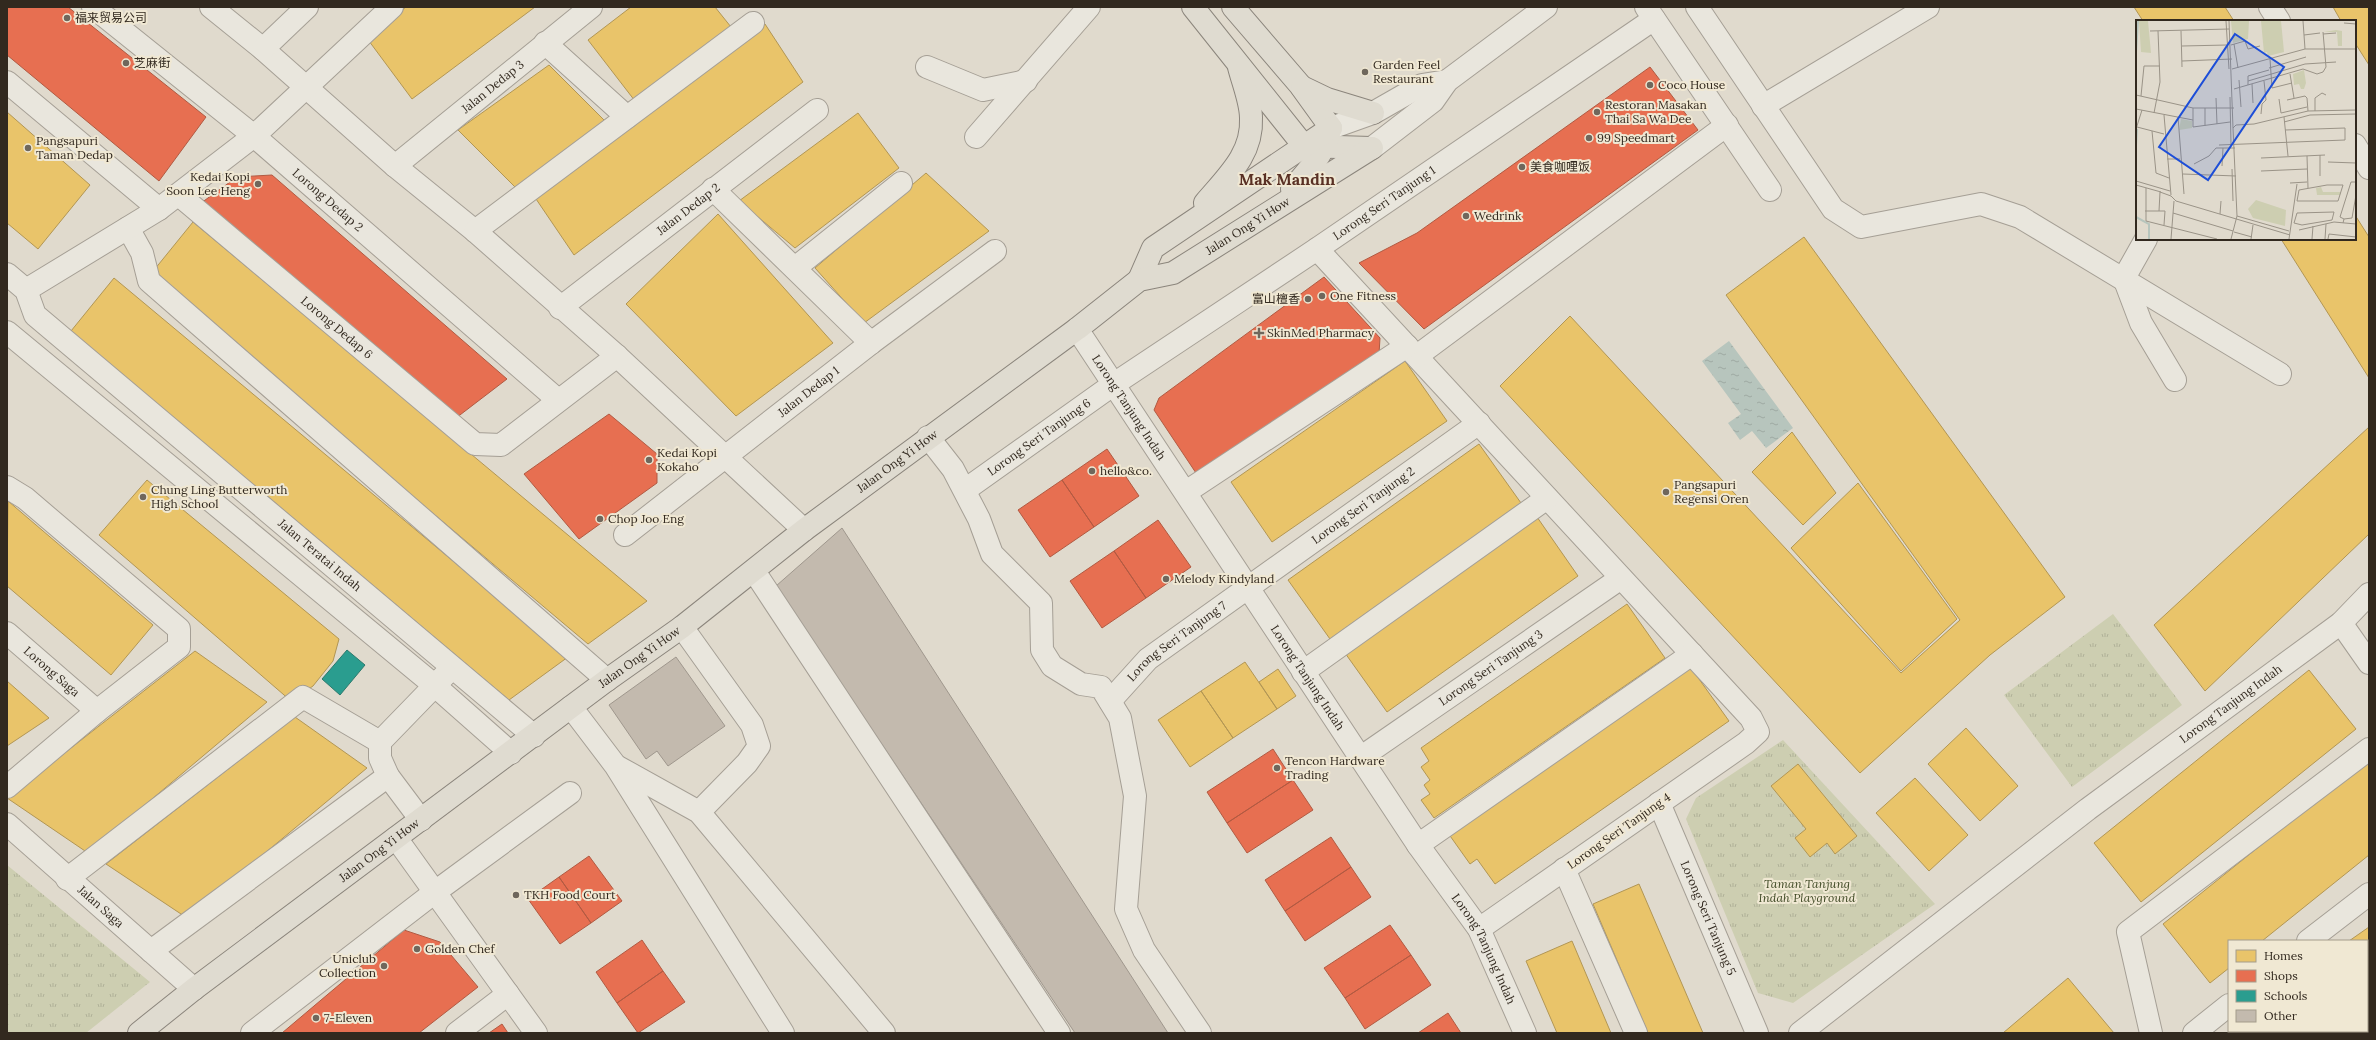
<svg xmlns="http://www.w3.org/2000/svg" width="2376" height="1040" font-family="Lora,'Noto Sans SC',serif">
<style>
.grass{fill:url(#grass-tufts)}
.water{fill:url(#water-ripples)}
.homes{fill:#e9c46a;stroke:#b29654}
.shops{fill:#e76f51;stroke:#b15a42}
.schools{fill:#2a9d8f;stroke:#2c7a6d}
.building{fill:#c3baae;stroke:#9f978d}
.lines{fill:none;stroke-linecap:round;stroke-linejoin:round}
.minor-casing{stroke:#a59f95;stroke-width:24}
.major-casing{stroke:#8b857c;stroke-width:24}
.minor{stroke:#e9e6dd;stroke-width:22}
.major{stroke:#dfdbd0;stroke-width:22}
.poi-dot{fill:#6f675c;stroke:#f0e8d3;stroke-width:1.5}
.labels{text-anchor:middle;stroke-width:4;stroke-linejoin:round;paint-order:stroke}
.poi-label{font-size:12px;fill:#32291f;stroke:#f0e8d3;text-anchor:start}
.street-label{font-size:12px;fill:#32291f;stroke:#f0e8d3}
.park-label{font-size:12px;font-style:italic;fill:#424c28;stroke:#f0e8d3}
.district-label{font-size:16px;font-weight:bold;fill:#593024;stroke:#f0e8d3}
.inset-river{fill:none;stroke:#b7c5bd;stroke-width:2}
.inset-road{fill:none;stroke:#9a9387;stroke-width:1}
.view{fill:#1d4ed8;fill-opacity:0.15;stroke:#1d4ed8;stroke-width:2}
.inset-edge{fill:none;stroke:#32291f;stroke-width:2}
</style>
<defs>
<pattern id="grass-tufts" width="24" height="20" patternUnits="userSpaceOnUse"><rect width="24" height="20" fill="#cdceb1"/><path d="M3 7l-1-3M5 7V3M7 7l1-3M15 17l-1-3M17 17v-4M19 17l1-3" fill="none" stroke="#b0b198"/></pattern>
<pattern id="water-ripples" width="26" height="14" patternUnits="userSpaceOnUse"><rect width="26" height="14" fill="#b7c5bd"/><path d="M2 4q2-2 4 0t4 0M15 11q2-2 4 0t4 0" fill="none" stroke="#9ea9a2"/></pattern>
</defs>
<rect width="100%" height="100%" fill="#e0dacd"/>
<path class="grass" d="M 2113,614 L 2182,705 L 2072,787 L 2004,695 Z
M 1783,740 L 1935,904 L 1793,1003 L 1758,993 L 1686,819 L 1696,798 Z
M 7,865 L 150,982 L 86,1033 L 7,1033 Z"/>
<path class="water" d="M 1729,341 L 1793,428 L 1766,448 L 1752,431 L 1740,440 L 1728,423 L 1741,414 L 1702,361 Z"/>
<path class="homes" d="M 406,7 L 535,7 L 412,99 L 366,37 Z
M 631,7 L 715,7 L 731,27 L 635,101 L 588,40 Z
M 2134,7 L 2225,7 L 2234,21 L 2143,21 Z
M 2333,7 L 2369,7 L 2369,65 L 2355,43 L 2355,21 L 2341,21 Z
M 765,24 L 803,82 L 574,255 L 534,196 Z
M 549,65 L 608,124 L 517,189 L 458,130 Z
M 7,112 L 90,185 L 38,249 L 7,223 Z
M 858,113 L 899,168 L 795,248 L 739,201 Z
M 926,173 L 989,231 L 864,323 L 815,268 Z
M 718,214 L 833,343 L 736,416 L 626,304 Z
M 2355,215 L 2369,237 L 2369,378 L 2281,239 L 2355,239 Z
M 193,222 L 647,601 L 588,644 L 150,275 Z
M 1804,237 L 2065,597 L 1990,655 L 1860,773 L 1500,386 L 1570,316 L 1901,673 L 1960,620 L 1726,295 Z
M 114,278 L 568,657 L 509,700 L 71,331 Z
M 1405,361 L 1447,421 L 1272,542 L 1231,482 Z
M 2369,427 L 2369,534 L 2205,691 L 2154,625 Z
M 1792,432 L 1836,493 L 1803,525 L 1752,472 Z
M 1479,444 L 1521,503 L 1330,639 L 1288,580 Z
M 147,480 L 339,639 L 333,661 L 313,686 L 291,701 L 99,535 Z
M 1858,483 L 1957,619 L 1901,671 L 1791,548 Z
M 8,501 L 153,625 L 111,675 L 7,586 Z
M 1537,517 L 1578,576 L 1387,712 L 1345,653 Z
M 1627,604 L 1665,658 L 1434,818 L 1421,800 L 1430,794 L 1424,785 L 1430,780 L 1421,767 L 1429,761 L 1421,748 Z
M 195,651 L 267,702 L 88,853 L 7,798 Z
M 1245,662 L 1277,709 L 1233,738 L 1201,691 Z
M 1689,665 L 1729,721 L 1495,884 L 1477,859 L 1470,864 L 1448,833 Z
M 1278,669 L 1296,696 L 1277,709 L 1259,682 Z
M 2309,670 L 2356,729 L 2141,902 L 2094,843 Z
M 7,681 L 49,718 L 7,746 Z
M 1201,691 L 1233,738 L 1190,767 L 1158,720 Z
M 295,717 L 367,768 L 187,918 L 106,864 Z
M 1966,728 L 2018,786 L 1980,821 L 1928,764 Z
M 2369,758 L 2369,855 L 2262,941 L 2229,941 L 2229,968 L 2210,983 L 2163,924 Z
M 1798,764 L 1857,836 L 1835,854 L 1827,843 L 1810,857 L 1795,838 L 1806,829 L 1771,786 Z
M 1915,778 L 1968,835 L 1929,871 L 1876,813 Z
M 1639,884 L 1703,1033 L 1648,1033 L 1593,904 Z
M 2369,927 L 2369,1001 L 2367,998 L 2367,941 L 2349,941 Z
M 1572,941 L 1611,1033 L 1557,1033 L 1526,961 Z
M 2068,978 L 2114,1033 L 2003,1033 Z
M 2230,1031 L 2355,1031 L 2352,1033 L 2227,1033 Z"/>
<path class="shops" d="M 7,7 L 68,7 L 206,117 L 159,181 L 7,55 Z
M 1650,67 L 1698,130 L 1424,329 L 1359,263 L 1417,233 Z
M 272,175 L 507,379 L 456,418 L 201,203 L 237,177 Z
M 1324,277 L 1380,338 L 1379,354 L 1196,473 L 1154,410 L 1159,398 Z
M 609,414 L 657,454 L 657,483 L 579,539 L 524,474 Z
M 1107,449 L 1139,496 L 1094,527 L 1062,480 Z
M 1062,480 L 1094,527 L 1050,557 L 1018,510 Z
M 1158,520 L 1191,567 L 1146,598 L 1114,551 Z
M 1114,551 L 1146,598 L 1102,628 L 1070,581 Z
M 1273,749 L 1293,780 L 1227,823 L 1207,792 Z
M 1293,780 L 1313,810 L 1247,853 L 1227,823 Z
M 1331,837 L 1351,867 L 1285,911 L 1265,880 Z
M 589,856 L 622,901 L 591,923 L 559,877 Z
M 1351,867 L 1371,897 L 1305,941 L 1285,911 Z
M 559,877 L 591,923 L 560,944 L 528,899 Z
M 1390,925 L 1411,955 L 1345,998 L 1324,968 Z
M 404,930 L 440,942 L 478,987 L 419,1033 L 282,1033 Z
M 642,940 L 663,971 L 617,1003 L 596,972 Z
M 1411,955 L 1431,985 L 1365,1029 L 1345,998 Z
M 663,971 L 685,1002 L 638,1033 L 617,1003 Z
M 1448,1013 L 1461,1033 L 1418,1033 Z
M 502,1024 L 508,1033 L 489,1033 Z"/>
<path class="schools" d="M 347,650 L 365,665 L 340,695 L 322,679 Z"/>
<path class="building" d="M 842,528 L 1168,1033 L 1075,1033 L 776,586 Z
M 676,657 L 725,726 L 668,766 L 657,751 L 646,759 L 609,705 Z"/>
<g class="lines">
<g class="minor-casing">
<g id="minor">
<path id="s1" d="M 93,7 L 254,136 L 558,400"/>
<path d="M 211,7 L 263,49 L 395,166 L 475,231 L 617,356 L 804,530"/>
<path d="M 1646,7 L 1770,190"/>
<path d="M 1697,7 L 1833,209 L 1861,227 L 1981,204 L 2020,217 L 2280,374"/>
<path d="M 2270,7 L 2279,21"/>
<path d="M 545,43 L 627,117"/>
<path d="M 263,49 L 307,7"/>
<path d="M 927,67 L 983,90 L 1026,81"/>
<path d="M 7,82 L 159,209"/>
<path d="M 1763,106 L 1928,7"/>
<path d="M 1331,128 L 1373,113 L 1422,85 L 1447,81"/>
<path d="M 976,137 L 1089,7"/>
<path d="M 2355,145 L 2369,168"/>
<path d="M 1372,148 L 1433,101 L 1447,81 L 1546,7"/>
<path id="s2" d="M 395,166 L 591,7"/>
<path d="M 713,189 L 871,343"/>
<path id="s3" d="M 179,195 L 475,444 L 501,445 L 617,356"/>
<path d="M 128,228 L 142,253 L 149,281 L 607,680"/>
<path d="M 475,231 L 753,23"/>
<path d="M 2146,239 L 2124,278 L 2141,323 L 2175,380"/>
<path d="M 1317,249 L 1751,718 L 1758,732 L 1746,743 L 1479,929"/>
<path d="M 795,268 L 901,183"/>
<path id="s4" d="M 7,274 L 26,290 L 35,315 L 534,736"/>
<path d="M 26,290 L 159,209 L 254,136 L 392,7"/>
<path id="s5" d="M 560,308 L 817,110"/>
<path id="s6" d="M 1077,329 L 1418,845 L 1479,929 L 1525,1033"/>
<path d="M 7,332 L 434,685 L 511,753"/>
<path d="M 1417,356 L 1727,125"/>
<path d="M 928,437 L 953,469 L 979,519 L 992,554 L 1041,603 L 1042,650 L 1052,666 L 1081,684 L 1101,687 L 1120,718 L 1135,796 L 1126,909 L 1144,950 L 1200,1033"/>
<path d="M 7,487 L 25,498 L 179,629 L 179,647 L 97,711 L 7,787"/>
<path id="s7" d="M 965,490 L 1114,384 L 1317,249 L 1654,19"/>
<path d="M 1186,492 L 1407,346"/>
<path id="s8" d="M 625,535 L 871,343 L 995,251"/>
<path d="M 754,571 L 1059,1033"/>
<path d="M 2341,623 L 2369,663"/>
<path d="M 682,627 L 752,725 L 759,746 L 747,763 L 699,812"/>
<path id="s9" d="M 7,633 L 97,711"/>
<path d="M 1303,672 L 1547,498"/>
<path id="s10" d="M 1110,701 L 1148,659 L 1479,423"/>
<path d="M 571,707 L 615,765 L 783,1033"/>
<path id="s11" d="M 1360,758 L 1621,578"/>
<path d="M 618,767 L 699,812 L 884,1033"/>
<path d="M 388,776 L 421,820"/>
<path id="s12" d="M 1659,803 L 1757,1033"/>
<path id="s13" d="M 7,824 L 194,989"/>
<path d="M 396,838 L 536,1033"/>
<path d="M 1418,845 L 1692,654"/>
<path d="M 1564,869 L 1636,1033"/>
<path d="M 67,879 L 303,697 L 380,742"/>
<path d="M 2308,941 L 2369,894"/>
<path d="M 151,951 L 388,776 L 380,758 L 380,742 L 445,675"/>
<path d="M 2367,1016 L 2369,1019"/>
<path d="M 252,1033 L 435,892 L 570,793"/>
<path d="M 457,1033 L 508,994"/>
<path id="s14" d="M 1800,1033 L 2088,809 L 2341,623 L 2369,594"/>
<path d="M 2151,1033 L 2128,932 L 2369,749"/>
<path d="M 2194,1033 L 2229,1005"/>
</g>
</g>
<g class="major-casing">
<g id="major">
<path d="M 1193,7 L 1304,146 L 1371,148"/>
<path d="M 1233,7 L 1300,85 L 1331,128"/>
<path d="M 1302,87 L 1327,99 L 1373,113"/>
<path d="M 1292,189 C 1307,172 1322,156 1329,135"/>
<path d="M 1205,203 C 1227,177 1253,154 1251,118 C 1251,102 1243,83 1239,67"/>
<path d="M 1139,280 L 1153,248 L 1331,128"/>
<path id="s15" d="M 139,1033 L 194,989 L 607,680 L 682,627 L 804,530 L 1077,329 L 1139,280 L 1173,273 L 1372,148"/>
</g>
</g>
<use href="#minor" class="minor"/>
<use href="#major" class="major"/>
</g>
<g class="poi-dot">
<circle cx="67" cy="18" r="4"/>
<circle cx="126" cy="63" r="4"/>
<circle cx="1365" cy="72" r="4"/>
<circle cx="1650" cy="85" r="4"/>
<circle cx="1597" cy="112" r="4"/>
<circle cx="1589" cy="138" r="4"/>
<circle cx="28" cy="148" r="4"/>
<circle cx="1522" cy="167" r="4"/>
<circle cx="258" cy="184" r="4"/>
<circle cx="1466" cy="216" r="4"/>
<circle cx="1322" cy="296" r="4"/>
<circle cx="1308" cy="299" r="4"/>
<path d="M1257 327h4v4h4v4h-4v4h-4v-4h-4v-4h4z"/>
<circle cx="649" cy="460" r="4"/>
<circle cx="1092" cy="471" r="4"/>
<circle cx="1666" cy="492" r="4"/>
<circle cx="143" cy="497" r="4"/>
<circle cx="600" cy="519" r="4"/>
<circle cx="1166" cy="579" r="4"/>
<circle cx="1277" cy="768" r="4"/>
<circle cx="516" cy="895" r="4"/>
<circle cx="417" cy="949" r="4"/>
<circle cx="384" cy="966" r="4"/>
<circle cx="316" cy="1018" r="4"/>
</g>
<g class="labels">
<g class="poi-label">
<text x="75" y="22">福来贸易公司</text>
<text x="134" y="67">芝麻街</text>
<text x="1373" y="69">Garden Feel<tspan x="1373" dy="14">Restaurant</tspan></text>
<text x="1658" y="89">Coco House</text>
<text x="1605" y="109">Restoran Masakan<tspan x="1605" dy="14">Thai Sa Wa Dee</tspan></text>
<text x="1597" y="142">99 Speedmart</text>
<text x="36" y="145">Pangsapuri<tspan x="36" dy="14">Taman Dedap</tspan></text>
<text x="1530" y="171">美食咖哩饭</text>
<text x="250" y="181" text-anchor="end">Kedai Kopi<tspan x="250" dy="14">Soon Lee Heng</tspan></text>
<text x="1474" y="220">Wedrink</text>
<text x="1330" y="300">One Fitness</text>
<text x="1300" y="303" text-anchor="end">富山檀香</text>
<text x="1267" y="337">SkinMed Pharmacy</text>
<text x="657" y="457">Kedai Kopi<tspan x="657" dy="14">Kokaho</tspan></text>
<text x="1100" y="475">hello&amp;co.</text>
<text x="1674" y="489">Pangsapuri<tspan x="1674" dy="14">Regensi Oren</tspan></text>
<text x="151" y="494">Chung Ling Butterworth<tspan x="151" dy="14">High School</tspan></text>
<text x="608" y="523">Chop Joo Eng</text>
<text x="1174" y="583">Melody Kindyland</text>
<text x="1285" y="765">Tencon Hardware<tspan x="1285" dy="14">Trading</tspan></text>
<text x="524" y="899">TKH Food Court</text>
<text x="425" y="953">Golden Chef</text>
<text x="376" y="963" text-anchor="end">Uniclub<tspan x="376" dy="14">Collection</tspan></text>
<text x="324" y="1022">7-Eleven</text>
</g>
<g class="street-label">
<text dy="4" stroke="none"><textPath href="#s2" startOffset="126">Jalan Dedap 3</textPath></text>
<text dy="4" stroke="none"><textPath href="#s1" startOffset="304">Lorong Dedap 2</textPath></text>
<text dy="4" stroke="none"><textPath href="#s7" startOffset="508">Lorong Seri Tanjung 1</textPath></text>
<text dy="4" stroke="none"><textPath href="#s5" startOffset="162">Jalan Dedap 2</textPath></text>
<text dy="4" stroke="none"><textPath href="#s15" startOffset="1375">Jalan Ong Yi How</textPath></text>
<text dy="4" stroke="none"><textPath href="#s3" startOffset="206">Lorong Dedap 6</textPath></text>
<text dy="4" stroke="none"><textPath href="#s8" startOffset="233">Jalan Dedap 1</textPath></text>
<text dy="4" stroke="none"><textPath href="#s6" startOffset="94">Lorong Tanjung Indah</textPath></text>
<text dy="4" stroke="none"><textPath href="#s7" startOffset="91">Lorong Seri Tanjung 6</textPath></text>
<text dy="4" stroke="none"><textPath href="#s15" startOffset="950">Jalan Ong Yi How</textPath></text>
<text dy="4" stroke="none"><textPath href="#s10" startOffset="321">Lorong Seri Tanjung 2</textPath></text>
<text dy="4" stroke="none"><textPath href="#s4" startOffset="424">Jalan Teratai Indah</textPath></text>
<text dy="4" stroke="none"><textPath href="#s10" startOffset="90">Lorong Seri Tanjung 7</textPath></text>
<text dy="4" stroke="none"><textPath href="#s15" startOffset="626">Jalan Ong Yi How</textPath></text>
<text dy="4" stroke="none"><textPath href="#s11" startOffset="159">Lorong Seri Tanjung 3</textPath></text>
<text dy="4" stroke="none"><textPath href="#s9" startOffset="59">Lorong Saga</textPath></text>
<text dy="4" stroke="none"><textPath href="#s6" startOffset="418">Lorong Tanjung Indah</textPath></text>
<text dy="4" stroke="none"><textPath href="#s14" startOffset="542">Lorong Tanjung Indah</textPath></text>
<text transform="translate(1619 831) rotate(-35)" y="4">Lorong Seri Tanjung 4</text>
<text dy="4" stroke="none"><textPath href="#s15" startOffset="302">Jalan Ong Yi How</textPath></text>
<text dy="4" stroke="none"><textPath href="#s13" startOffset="125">Jalan Saga</textPath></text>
<text dy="4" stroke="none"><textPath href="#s12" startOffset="125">Lorong Seri Tanjung 5</textPath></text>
<text dy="4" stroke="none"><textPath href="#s6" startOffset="742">Lorong Tanjung Indah</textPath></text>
</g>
<g class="park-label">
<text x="1807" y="888">Taman Tanjung<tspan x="1807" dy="14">Indah Playground</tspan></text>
</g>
<g class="district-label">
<text x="1287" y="185">Mak Mandin</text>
</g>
</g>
<g transform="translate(2136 20)">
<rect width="220" height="220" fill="#e0dacd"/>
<path d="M 3,1 L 12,1 L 15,33 L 5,32 ZM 95,1 L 113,1 L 112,19 L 97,23 ZM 200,10 L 206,11 L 206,26 L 202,26 L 201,12 L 188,12 ZM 168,50 L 170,63 L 168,69 L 165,69 L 163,64 L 158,65 L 157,54 ZM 45,99 L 56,101 L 56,108 L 43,110 ZM 185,167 L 187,172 L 205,172 L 204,175 L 181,175 L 180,168 Z" fill="#cdceb1"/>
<path d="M 125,1 L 145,1 L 148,32 L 132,36 L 131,32 L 128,33 ZM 120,180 L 150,190 L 149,206 L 117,198 L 112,189 Z" fill="#cdceb1"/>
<path class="inset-river" d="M 0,32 L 2,1M 0,125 L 1,109M 0,197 L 13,204 L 13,219"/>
<path class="inset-road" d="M 90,1 L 93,49M 93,1 L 97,108M 167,1 L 169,29M 208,3 L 220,4M 14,11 L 93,9M 45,11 L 46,47M 187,14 L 200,13M 168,15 L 184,13M 98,24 L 102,48M 95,25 L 109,21 L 112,29 L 124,26M 46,26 L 91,25M 134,39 L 136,68 L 156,63M 46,41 L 96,39M 133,48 L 170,37M 96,49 L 169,29 L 220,29M 154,54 L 158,78M 103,60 L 105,87M 112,61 L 169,44 L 200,42M 116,64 L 117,83M 112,65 L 112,56 L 133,50M 98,69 L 167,49 L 181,54 L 187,52 L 190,47 L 187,12M 0,75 L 57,88 L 98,88M 5,76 L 8,46 L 24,46M 94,77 L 95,125M 80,78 L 81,104M 143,79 L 145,93 L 171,87M 151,80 L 169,76 L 171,78 L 172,91M 57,88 L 57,107 L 94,102M 69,88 L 69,106M 0,89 L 57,100M 179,91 L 179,78 L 186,73 L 190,75M 18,93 L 24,62 L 22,11M 125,94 L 126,84 L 130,80 L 128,61M 28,95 L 35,175M 42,97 L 48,174M 148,97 L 152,136M 148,102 L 174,95 L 220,94M 1,107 L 28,114M 97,108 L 100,105 L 118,104 L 172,91 L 220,90M 0,109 L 6,90M 16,111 L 20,153 L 33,158M 83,125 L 209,120 L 209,108 L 149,110M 171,136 L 172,168M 125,138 L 189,135M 31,139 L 44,139M 192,142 L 220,143M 58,144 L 73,136 L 80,128 L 99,128M 86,146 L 87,128M 96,149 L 97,181M 125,151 L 171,149M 47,154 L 100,156M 184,156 L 184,135M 0,161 L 34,171M 154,163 L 171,162M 0,165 L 25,172M 191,165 L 207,165 L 202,181 L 161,181 L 163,170 ZM 10,168 L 10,201 L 81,219M 24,172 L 35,176 L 40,181 L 154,215M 9,191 L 29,191 L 28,205M 23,191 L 24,172M 198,192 L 196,200 L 166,205 L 158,203 L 161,193 ZM 37,193 L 97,211M 84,194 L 85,181M 101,196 L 153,211M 208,199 L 216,198 L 220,175M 207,203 L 208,199 L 204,197 L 215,162 L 220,162M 163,210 L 198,202 L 220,204M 98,212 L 116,217M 35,219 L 38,181M 95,219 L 101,196 L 97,108M 115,219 L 117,205M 153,219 L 161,164M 176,219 L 177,206M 189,219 L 190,204M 192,219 L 193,214 L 220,217"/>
<path class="view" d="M 99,14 L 148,47 L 72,160 L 23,127 Z"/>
<rect width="220" height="220" class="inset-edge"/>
</g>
<rect width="2376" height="1040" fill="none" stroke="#32291f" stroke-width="16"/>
<rect x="2228" y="940" width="140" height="92" fill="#f0e8d3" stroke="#a49c8b"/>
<rect x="2236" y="950" width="20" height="12" fill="#e9c46a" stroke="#a49c8b"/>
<text x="2264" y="960" font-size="12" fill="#32291f">Homes</text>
<rect x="2236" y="970" width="20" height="12" fill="#e76f51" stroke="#a49c8b"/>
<text x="2264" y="980" font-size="12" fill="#32291f">Shops</text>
<rect x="2236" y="990" width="20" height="12" fill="#2a9d8f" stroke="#a49c8b"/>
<text x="2264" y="1000" font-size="12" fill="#32291f">Schools</text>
<rect x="2236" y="1010" width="20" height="12" fill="#c3baae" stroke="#a49c8b"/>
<text x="2264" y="1020" font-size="12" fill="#32291f">Other</text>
</svg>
